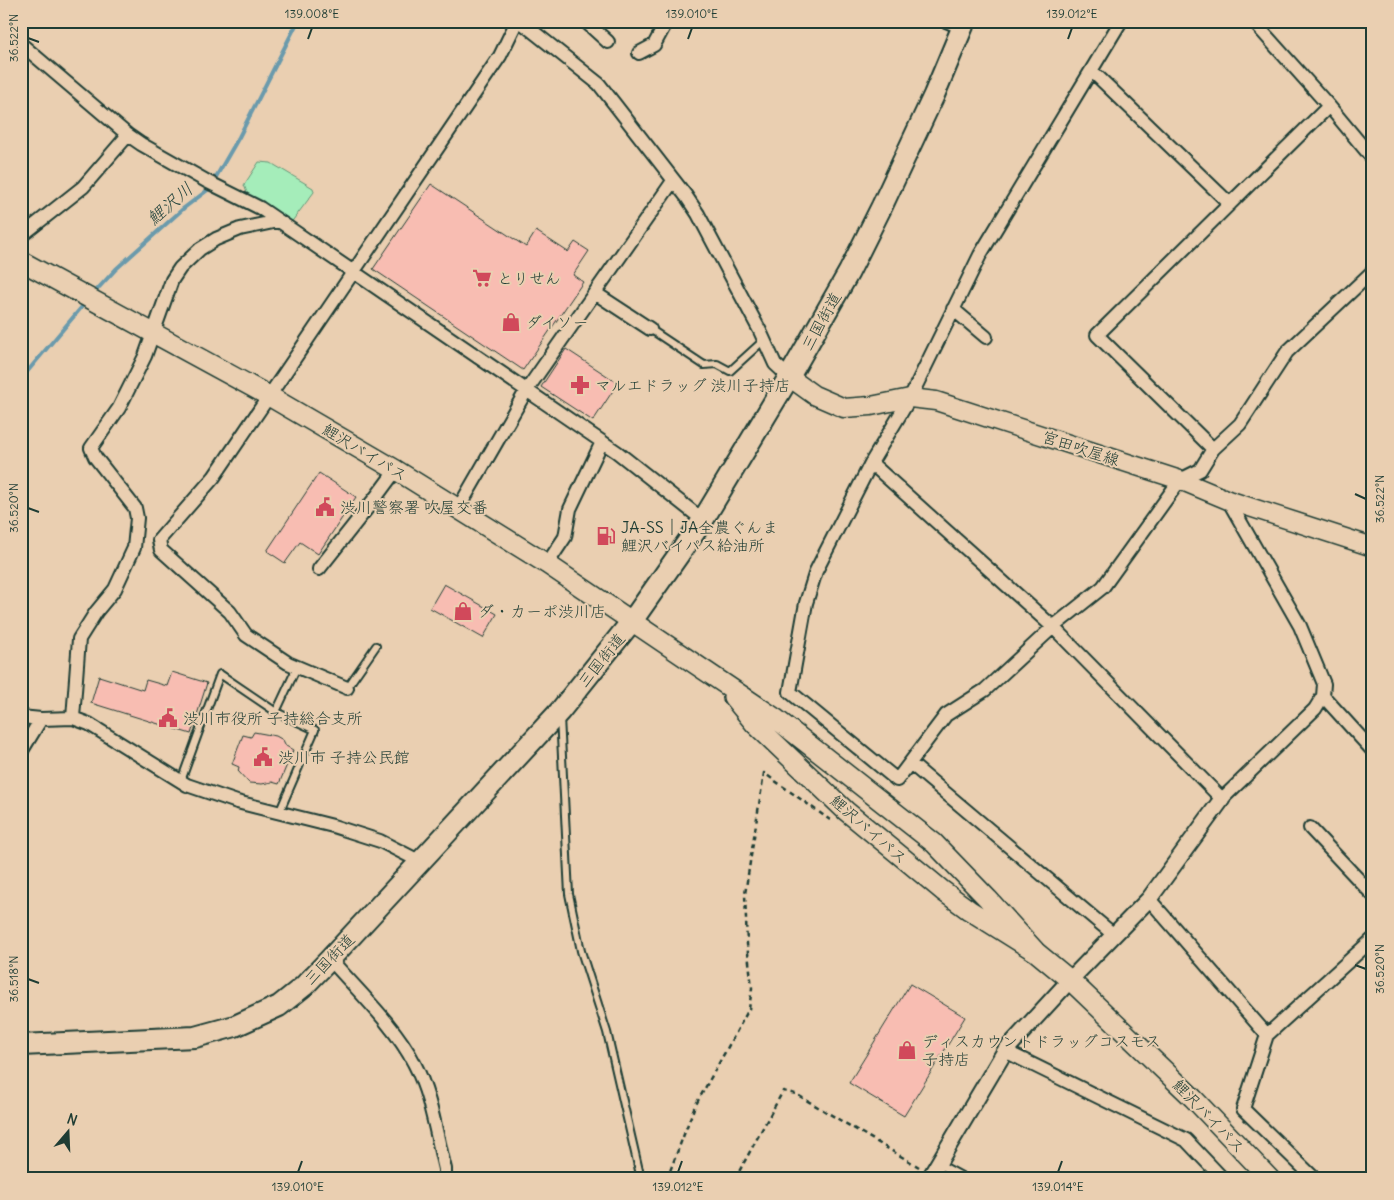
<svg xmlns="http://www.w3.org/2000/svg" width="1394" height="1200" font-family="Delius,'Klee One',sans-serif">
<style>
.green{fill:#a5edba;stroke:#629577}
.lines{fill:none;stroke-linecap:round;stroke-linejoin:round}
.stream{stroke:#6a9aac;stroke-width:4}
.building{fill:#f8bdb2;stroke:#1f3d34}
.service-casing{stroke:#1f3d34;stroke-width:10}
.minor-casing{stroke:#1f3d34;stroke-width:16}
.tertiary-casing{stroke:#1f3d34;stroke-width:19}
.secondary-casing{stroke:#1f3d34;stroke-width:21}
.primary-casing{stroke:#1f3d34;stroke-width:22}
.trunk-casing{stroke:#1f3d34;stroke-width:24}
.path{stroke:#1f3d34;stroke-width:2.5;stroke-dasharray:5 4;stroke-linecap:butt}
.service{stroke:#eacfb1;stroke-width:6}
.minor{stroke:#eacfb1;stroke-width:12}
.tertiary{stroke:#eacfb1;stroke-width:15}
.secondary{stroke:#eacfb1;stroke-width:18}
.primary{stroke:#eacfb1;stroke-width:19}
.trunk{stroke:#eacfb1;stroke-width:20}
.ticks{fill:none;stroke:#1f3d34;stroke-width:2}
.labels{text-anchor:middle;stroke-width:4;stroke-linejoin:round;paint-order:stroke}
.poi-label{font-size:16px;fill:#1f3d34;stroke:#eacfb1;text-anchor:start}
.street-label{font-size:16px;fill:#1f3d34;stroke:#eacfb1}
.water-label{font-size:18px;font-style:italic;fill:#25453e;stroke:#eacfb1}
.neatline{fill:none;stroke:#1f3d34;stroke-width:2}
.ticks-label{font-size:12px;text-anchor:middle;fill:#1f3d34}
</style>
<rect width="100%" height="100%" fill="#eacfb1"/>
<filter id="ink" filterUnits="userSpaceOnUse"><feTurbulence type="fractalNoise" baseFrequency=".02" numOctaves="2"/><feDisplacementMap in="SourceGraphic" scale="10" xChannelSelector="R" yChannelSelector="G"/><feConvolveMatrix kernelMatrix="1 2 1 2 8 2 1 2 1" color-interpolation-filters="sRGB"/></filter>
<g filter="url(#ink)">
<path class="green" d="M 259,162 L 271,163 L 313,188 L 314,192 L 290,224 L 248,195 L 244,185 Z"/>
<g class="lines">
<path class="stream" d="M 92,295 L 116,269 L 184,208 L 209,189 L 239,137 L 298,21
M 21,379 L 86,302"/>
</g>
<path class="building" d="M 431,184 L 526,247 L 536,231 L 568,252 L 575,242 L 589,251 L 573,275 L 583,282 L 523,370 L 373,269 Z
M 566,349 L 618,383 L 593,421 L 541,387 Z
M 319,473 L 356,497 L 318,554 L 300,542 L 285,563 L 267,551 Z
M 444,584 L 497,614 L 483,638 L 430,608 Z
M 172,672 L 207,683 L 191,734 L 91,703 L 99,676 L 143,690 L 146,680 L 167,686 Z
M 254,732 L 276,736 L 283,740 L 286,746 L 293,750 L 279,784 L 272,782 L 262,784 L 249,783 L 238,771 L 239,767 L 232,764 L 243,735 L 251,737 Z
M 910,984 L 965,1017 L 904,1116 L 849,1083 Z"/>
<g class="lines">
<g class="service-casing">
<path id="service" d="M 650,329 L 704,365 L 717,364 L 730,371 L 764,340
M 347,688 L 376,646
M 276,712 L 297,667
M 560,717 L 569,894 L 581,951 L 607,1032 L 641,1179
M 181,781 L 220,674 L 276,712 L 315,730 L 279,813
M 939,1164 L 967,1179"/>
</g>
<g class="minor-casing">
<path id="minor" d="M 520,21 L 599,84 L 686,196 L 698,214 L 760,331 L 775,364 L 789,377
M 585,21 L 608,42
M 946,21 L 963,28
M 1121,21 L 980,255 L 910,398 L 871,463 L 816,571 L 806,603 L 790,692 L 897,780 L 946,715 L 985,690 L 1053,627 L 1103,587 L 1180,480 L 1200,470 L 1213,449 L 1240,424 L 1287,352 L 1373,271
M 1253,21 L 1329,106 L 1373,159
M 21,44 L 128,135 L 141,144 L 208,182 L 260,208 L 617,452 L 703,520
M 639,53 L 654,45 L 667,21
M 1092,71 L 1230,204
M 21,236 L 83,187 L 128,135
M 595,293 L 650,329
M 953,309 L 986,337
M 1213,449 L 1097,335 L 1329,106
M 871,463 L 1053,627 L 1222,799 L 1315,709 L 1323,696 L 1324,684 L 1300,626 L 1228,500
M 458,509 L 526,391 L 673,181
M 547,564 L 565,537 L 570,509 L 602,442
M 319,569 L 376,497 L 396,470
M 347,688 L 288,663 L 246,635 L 230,612 L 161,550 L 159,540 L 214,477 L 500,56 L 517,21
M 1323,696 L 1373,751
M 21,717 L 41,719 L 73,718 L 89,724 L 187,785 L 237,802 L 333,826 L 380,841 L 421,862
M 73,718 L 79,639 L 96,612 L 115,589 L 134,548 L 137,518 L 135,508 L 95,457 L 91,448 L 119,408 L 145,356 L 172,280 L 180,268 L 200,249 L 216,239 L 240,229 L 278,221
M 21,752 L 41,719
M 910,763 L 1114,935
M 1310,828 L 1373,895
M 1149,899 L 1267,1035
M 330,959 C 357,990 396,1027 414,1063 C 431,1095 436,1134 445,1169 L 445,1179
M 1005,1051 L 1186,1140 L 1223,1179
M 1315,1179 L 1243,1109 L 1267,1035 L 1373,939"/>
</g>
<g class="tertiary-casing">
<path id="tertiary" d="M 929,1179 L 1005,1051 L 1070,980 L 1149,899 L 1222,799"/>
</g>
<g class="secondary-casing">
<path id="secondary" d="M 789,377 L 814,395 L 844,408 L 871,406 L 910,398 L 936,401 L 1180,480 L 1228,500 L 1373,547"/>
</g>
<g class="primary-casing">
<path id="primary" d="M 21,261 L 269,396 L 396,470 L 547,564 L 775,718 L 934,843 L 988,899 L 1036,952
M 733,697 L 755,724 L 846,811 L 902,857 L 943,891 L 969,910 L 1036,952 L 1070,980 L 1193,1098 L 1270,1179"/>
</g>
<g class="trunk-casing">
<path id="trunk" d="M 21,1045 L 195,1037 L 235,1026 L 279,1006 L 304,986 L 330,959 L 560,711 L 632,621 L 703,520 L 789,377 L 849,272 L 882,206 L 934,95 L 965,21"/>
</g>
<path class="path" d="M 667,1179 L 694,1108 L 749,1009 L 752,988 L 747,944 L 745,894 L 764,773 L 830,820
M 735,1179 L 783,1091 L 796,1094 L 919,1167"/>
<use href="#service" class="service"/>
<use href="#minor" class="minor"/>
<use href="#tertiary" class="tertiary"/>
<use href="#secondary" class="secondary"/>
<use href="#primary" class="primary"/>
<use href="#trunk" class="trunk"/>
</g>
</g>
<path class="ticks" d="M 28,38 L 39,42M 308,39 L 312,28M 688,39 L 692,28M 1068,39 L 1072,28M 1355,494 L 1366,499M 28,508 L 39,512M 1355,965 L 1366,969M 28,979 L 39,983M 298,1172 L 302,1161M 678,1172 L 682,1161M 1058,1172 L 1062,1161"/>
<defs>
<g id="supermarket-bare" transform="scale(1.5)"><path d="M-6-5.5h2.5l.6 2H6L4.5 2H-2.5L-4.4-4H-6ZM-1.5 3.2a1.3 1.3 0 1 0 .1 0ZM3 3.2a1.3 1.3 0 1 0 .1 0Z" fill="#d1495b" stroke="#eacfb1" stroke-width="2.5" paint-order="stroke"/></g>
<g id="shop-bare" transform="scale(1.5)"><path d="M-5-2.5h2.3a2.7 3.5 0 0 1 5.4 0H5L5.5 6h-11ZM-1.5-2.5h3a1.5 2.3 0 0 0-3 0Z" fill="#d1495b" stroke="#eacfb1" stroke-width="2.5" paint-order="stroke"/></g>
<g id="pharmacy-bare" transform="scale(1.5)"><path d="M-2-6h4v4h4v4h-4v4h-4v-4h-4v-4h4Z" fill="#d1495b" stroke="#eacfb1" stroke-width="2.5" paint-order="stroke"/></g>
<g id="civic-bare" transform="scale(1.5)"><path d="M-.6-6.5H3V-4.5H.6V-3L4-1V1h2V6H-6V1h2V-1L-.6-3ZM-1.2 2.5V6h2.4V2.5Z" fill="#d1495b" stroke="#eacfb1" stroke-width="2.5" paint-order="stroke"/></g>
<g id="fuel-bare" transform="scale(1.5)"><path d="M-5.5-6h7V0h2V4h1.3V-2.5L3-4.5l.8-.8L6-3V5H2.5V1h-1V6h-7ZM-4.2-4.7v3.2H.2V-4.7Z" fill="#d1495b" stroke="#eacfb1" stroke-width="2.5" paint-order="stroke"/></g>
</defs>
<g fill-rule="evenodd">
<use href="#supermarket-bare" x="482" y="278"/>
<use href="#shop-bare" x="511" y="322"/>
<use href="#pharmacy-bare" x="580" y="385"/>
<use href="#civic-bare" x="325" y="507"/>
<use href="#fuel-bare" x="606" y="536"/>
<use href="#shop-bare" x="463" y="611"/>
<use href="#civic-bare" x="168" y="718"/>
<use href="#civic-bare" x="263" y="757"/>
<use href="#shop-bare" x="907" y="1050"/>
</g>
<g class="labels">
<g class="poi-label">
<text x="497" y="284">とりせん</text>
<text x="526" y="328">ダイソー</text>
<text x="595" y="391">マルエドラッグ 渋川子持店</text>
<text x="340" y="513">渋川警察署 吹屋交番</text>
<text x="621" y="533">JA-SS｜JA全農ぐんま<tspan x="621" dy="18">鯉沢バイパス給油所</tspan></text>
<text x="478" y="617">ダ・カーポ渋川店</text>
<text x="183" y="724">渋川市役所 子持総合支所</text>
<text x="278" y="763">渋川市 子持公民館</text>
<text x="922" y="1047">ディスカウントドラッグコスモス<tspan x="922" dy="18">子持店</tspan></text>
</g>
<g class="street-label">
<text transform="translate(821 321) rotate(-61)" y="6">三国街道</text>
<text transform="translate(1081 448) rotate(18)" y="6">宮田吹屋線</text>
<text transform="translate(365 452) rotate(31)" y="6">鯉沢バイパス</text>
<text transform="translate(601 660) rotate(-51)" y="6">三国街道</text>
<text transform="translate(869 829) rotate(41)" y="6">鯉沢バイパス</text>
<text transform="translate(329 959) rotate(-46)" y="6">三国街道</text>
<text transform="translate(1209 1116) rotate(46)" y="6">鯉沢バイパス</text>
</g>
<g class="water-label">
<text transform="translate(170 204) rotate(-41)" y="6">鯉沢川</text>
</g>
</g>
<rect width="1394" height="1200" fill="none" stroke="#eacfb1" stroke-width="55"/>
<g transform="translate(68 1132) rotate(19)" stroke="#eacfb1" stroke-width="4" paint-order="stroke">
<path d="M0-4L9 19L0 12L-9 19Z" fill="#1f3d34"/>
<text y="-8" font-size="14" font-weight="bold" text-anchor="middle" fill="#1f3d34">N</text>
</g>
<rect x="28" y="28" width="1338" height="1144" class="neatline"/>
<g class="ticks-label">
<text x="312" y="18">139.008°E</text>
<text x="692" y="18">139.010°E</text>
<text x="1072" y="18">139.012°E</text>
<text transform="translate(14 38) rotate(-90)" y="4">36.522°N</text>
<text transform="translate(1380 499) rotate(-90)" y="4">36.522°N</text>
<text transform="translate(14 508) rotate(-90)" y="4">36.520°N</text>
<text transform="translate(1380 969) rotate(-90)" y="4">36.520°N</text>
<text transform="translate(14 979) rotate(-90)" y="4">36.518°N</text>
<text x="298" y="1191">139.010°E</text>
<text x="678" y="1191">139.012°E</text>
<text x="1058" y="1191">139.014°E</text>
</g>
</svg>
